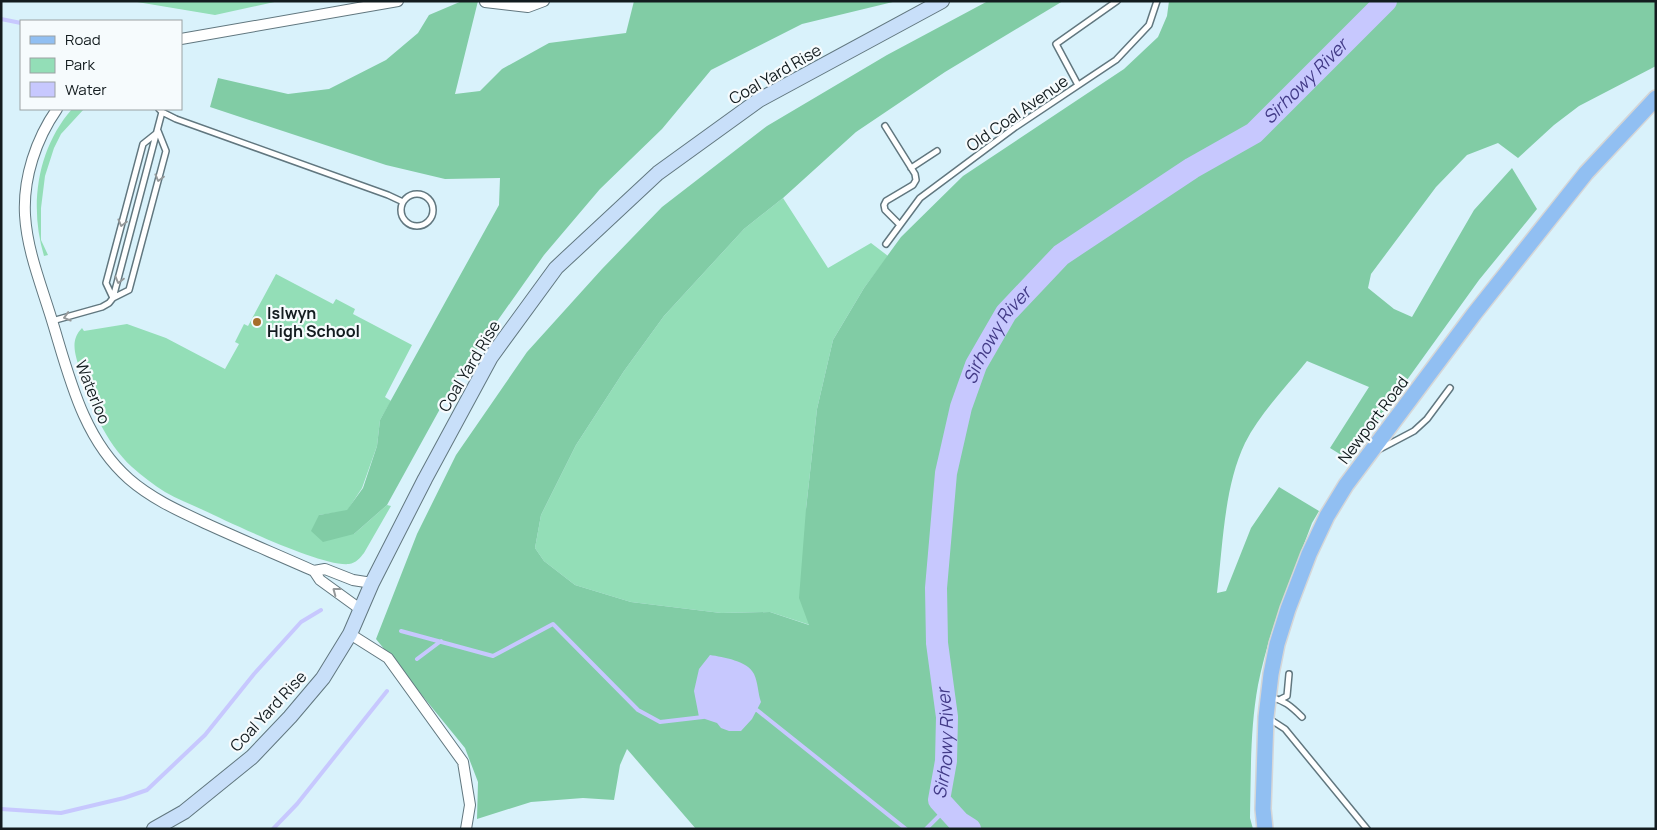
<svg xmlns="http://www.w3.org/2000/svg" width="1657" height="830" font-family="Manrope,sans-serif">
<style>
.green{fill:#93deb7}
.forest{fill:#81cca5}
.water{fill:#c7c8fe}
.lines{fill:none;stroke-linecap:round;stroke-linejoin:round}
.stream{stroke:#c7c8fe;stroke-width:4}
.river{stroke:#c7c8fe;stroke-width:22}
.service-casing{stroke:#61777f;stroke-width:8}
.minor-casing{stroke:#61777f;stroke-width:12}
.secondary-casing{stroke:#61777f;stroke-width:16}
.primary-casing{stroke:#d5d6d7;stroke-width:18}
.service{stroke:#fff;stroke-width:5}
.minor{stroke:#fff;stroke-width:10}
.secondary{stroke:#c8dff9;stroke-width:14}
.primary{stroke:#91bff2;stroke-width:15}
.oneway{stroke:#95999a}
.poi-dot{fill:#a66e2a;stroke:#f6fbfd;stroke-width:2}
.labels{text-anchor:middle;stroke-width:4.5;stroke-linejoin:round;paint-order:stroke}
.street-label{font-size:16px;fill:#131c1f;stroke:#f6fbfd}
.poi-label{font-size:16px;font-weight:bold;fill:#131c1f;stroke:#f6fbfd;text-anchor:start}
.water-label{font-size:18px;font-style:italic;fill:#433b88;stroke:#f6fbfd}
</style>
<rect width="100%" height="100%" fill="#d9f2fb"/>
<path class="green" d="M 131,1 L 279,1 L 215,15 Z
M 72,109 L 84,109 L 61,134 L 54,148 L 45,176 L 41,208 L 41,240 L 48,255 L 44,256 C 29,206 37,149 72,109 Z
M 783,198 L 828,268 L 871,243 L 888,256 L 864,288 L 833,340 L 817,409 L 806,509 L 810,625 L 770,612 L 721,613 L 631,602 L 575,585 L 544,561 L 535,548 L 541,515 L 576,445 L 624,371 L 664,316 L 744,229 Z
M 276,274 L 333,304 L 336,299 L 355,309 L 353,314 L 412,345 L 385,397 L 391,401 L 380,420 L 377,446 L 362,488 L 347,511 L 319,515 L 354,534 L 387,505 L 391,506 L 364,553 C 360,558 356,563 349,564 C 322,567 231,523 203,510 C 191,504 177,499 165,492 C 154,485 142,476 132,467 C 105,442 90,405 80,371 C 76,356 69,341 82,328 L 84,331 L 127,324 L 166,338 L 225,369 L 239,344 L 235,342 L 244,324 L 248,326 Z"/>
<path class="forest" d="M 462,1 L 478,1 L 455,94 L 480,91 L 502,69 L 549,43 L 626,33 L 634,1 L 897,1 L 802,24 L 711,70 L 662,129 L 600,189 L 544,255 L 457,378 L 387,505 L 354,534 L 323,542 L 311,531 L 319,515 L 347,510 L 363,488 L 377,446 L 380,420 L 499,205 L 500,178 L 445,179 L 386,165 L 210,107 L 218,78 L 288,94 L 329,89 L 386,60 L 418,33 L 429,15 Z
M 988,1 L 1063,1 L 945,72 L 856,132 L 783,198 L 744,229 L 664,316 L 624,371 L 576,445 L 541,515 L 535,548 L 544,561 L 575,585 L 631,602 L 721,613 L 770,612 L 809,625 L 799,598 L 806,509 L 817,409 L 833,340 L 864,288 L 901,237 L 963,176 L 1124,69 L 1158,37 L 1167,16 L 1169,1 L 1656,1 L 1656,66 L 1579,106 L 1554,125 L 1518,158 L 1498,143 L 1467,155 L 1436,187 L 1371,274 L 1368,288 L 1394,309 L 1412,317 L 1474,210 L 1512,168 L 1537,209 L 1479,280 L 1358,448 L 1351,461 L 1330,448 L 1369,387 L 1307,361 C 1286,387 1260,413 1245,443 C 1224,487 1223,544 1217,593 L 1226,591 L 1251,528 L 1279,487 L 1319,511 L 1312,523 C 1292,576 1269,629 1258,685 C 1250,729 1251,773 1250,818 L 1253,829 L 696,829 L 627,749 L 620,765 L 614,800 L 583,798 L 531,802 L 477,819 L 478,782 L 465,748 L 376,639 L 417,534 L 456,455 L 527,352 L 602,269 L 662,207 L 767,126 L 887,55 Z"/>
<path class="water" d="M 710,655 C 723,657 748,661 754,674 C 758,682 758,694 761,702 L 752,719 L 741,731 L 729,731 L 721,728 L 717,723 L 699,717 L 694,691 L 699,669 Z"/>
<g class="lines">
<path class="stream" d="M 1,19 L 21,23
M 401,631 L 493,656 L 553,624 L 638,710 L 660,722 L 703,717
M 417,659 L 441,641
M 752,710 L 757,710 L 906,829
M 1,809 L 61,813 L 124,798 L 147,790 L 205,735 L 254,674 L 301,622 L 321,610
M 273,829 L 297,804 L 387,691
M 926,829 L 947,808
M 957,829 L 959,822"/>
<path class="river" id="s1" d="M 970,829 L 959,822 L 939,800 L 946,761 L 947,717 L 937,643 L 936,588 L 946,473 L 961,407 L 976,365 L 1006,313 L 1061,255 L 1192,168 L 1254,133 L 1386,1"/>
<g class="service-casing">
<path id="service" d="M 1078,85 L 1056,44 L 1117,1
M 159,109 L 162,112 L 176,119 L 388,195 L 403,202
M 885,126 L 915,174 L 916,180 L 913,185 L 886,201 L 884,205 L 885,210 L 900,225
M 911,168 L 937,151
M401 210a16 16 0 1 1 32 0a16 16 0 1 1-32 0Z
M 886,244 L 920,198 L 1014,128 L 1116,60 L 1149,25 L 1157,1
M 113,298 L 162,112
M 113,298 L 106,283 L 143,144 L 158,132
M 52,321 L 102,307 L 109,303 L 113,298 L 129,290 L 166,151 L 158,131
M 1378,450 L 1414,431 L 1427,419 L 1450,388
M 1269,697 C 1284,700 1291,706 1302,717
M 1281,699 L 1287,696 L 1289,674
M 1268,718 L 1285,729 L 1367,829"/>
</g>
<g class="minor-casing">
<path id="minor" d="M 485,2 L 528,7 L 544,1
M 181,39 L 398,1
M 57,109 C 36,139 23,178 25,215 C 27,249 40,282 50,314 C 68,371 81,437 129,479 C 152,499 179,511 207,524 C 242,540 278,555 314,571 L 325,569 L 353,580 L 372,583
M 314,571 L 320,580 L 360,609
M 350,634 L 388,658 L 463,762 L 470,805 L 466,829"/>
</g>
<g class="secondary-casing">
<path id="secondary" d="M 154,829 L 184,812 L 252,757 L 290,717 L 323,678 L 350,634 L 372,583 L 425,479 L 491,357 L 556,268 L 658,173 L 759,100 L 942,1"/>
</g>
<g class="primary-casing">
<path id="primary" d="M 1265,829 L 1263,809 L 1266,717 L 1271,674 L 1277,644 L 1288,609 L 1309,554 L 1327,516 L 1346,485 L 1474,314 L 1586,173 L 1656,98"/>
</g>
<use href="#service" class="service"/>
<use href="#minor" class="minor"/>
<use href="#secondary" class="secondary"/>
<use href="#primary" class="primary"/>
</g>
<defs><path id="oneway-chevron" d="M-2-3.5L2.5 0L-2 3.5" fill="none" stroke-width="1.6" stroke-linecap="round" stroke-linejoin="round" transform="scale(1.25)"/></defs>
<g class="oneway">
<use href="#oneway-chevron" transform="translate(159 178) rotate(105)"/>
<use href="#oneway-chevron" transform="translate(122 223) rotate(105)"/>
<use href="#oneway-chevron" transform="translate(119 280) rotate(105)"/>
<use href="#oneway-chevron" transform="translate(67 317) rotate(164)"/>
<use href="#oneway-chevron" transform="translate(336 591) rotate(-143)"/>
</g>
<circle class="poi-dot" cx="257" cy="322" r="5"/>
<g class="labels">
<g class="street-label">
<text transform="translate(775 74) rotate(-30)" y="6">Coal Yard Rise</text>
<text transform="translate(1017 113) rotate(-35)" y="6">Old Coal Avenue</text>
<text transform="translate(469 366) rotate(-59)" y="6">Coal Yard Rise</text>
<text transform="translate(93 392) rotate(68)" y="6">Waterloo</text>
<text transform="translate(1373 420) rotate(-53)" y="6">Newport Road</text>
<text transform="translate(268 711) rotate(-47)" y="6">Coal Yard Rise</text>
</g>
<g class="poi-label">
<text x="267" y="319">Islwyn<tspan x="267" dy="18">High School</tspan></text>
</g>
<g class="water-label">
<text dy="6" stroke="none"><textPath href="#s1" startOffset="925">Sirhowy River</textPath></text>
<text dy="6" stroke="none"><textPath href="#s1" startOffset="520">Sirhowy River</textPath></text>
<text dy="6" stroke="none"><textPath href="#s1" startOffset="100">Sirhowy River</textPath></text>
</g>
</g>
<rect width="1657" height="830" fill="none" stroke="#131c1f" stroke-width="5"/>
<rect x="20" y="20" width="162" height="90" fill="#f6fbfd" stroke="#9ba2a4"/>
<rect x="30" y="36" width="25" height="8" fill="#91bff2" stroke="#9ba2a4"/>
<text x="65" y="45" font-size="15" fill="#131c1f">Road</text>
<rect x="30" y="58" width="25" height="15" fill="#93deb7" stroke="#9ba2a4"/>
<text x="65" y="70" font-size="15" fill="#131c1f">Park</text>
<rect x="30" y="82" width="25" height="15" fill="#c7c8fe" stroke="#9ba2a4"/>
<text x="65" y="95" font-size="15" fill="#131c1f">Water</text>
</svg>
